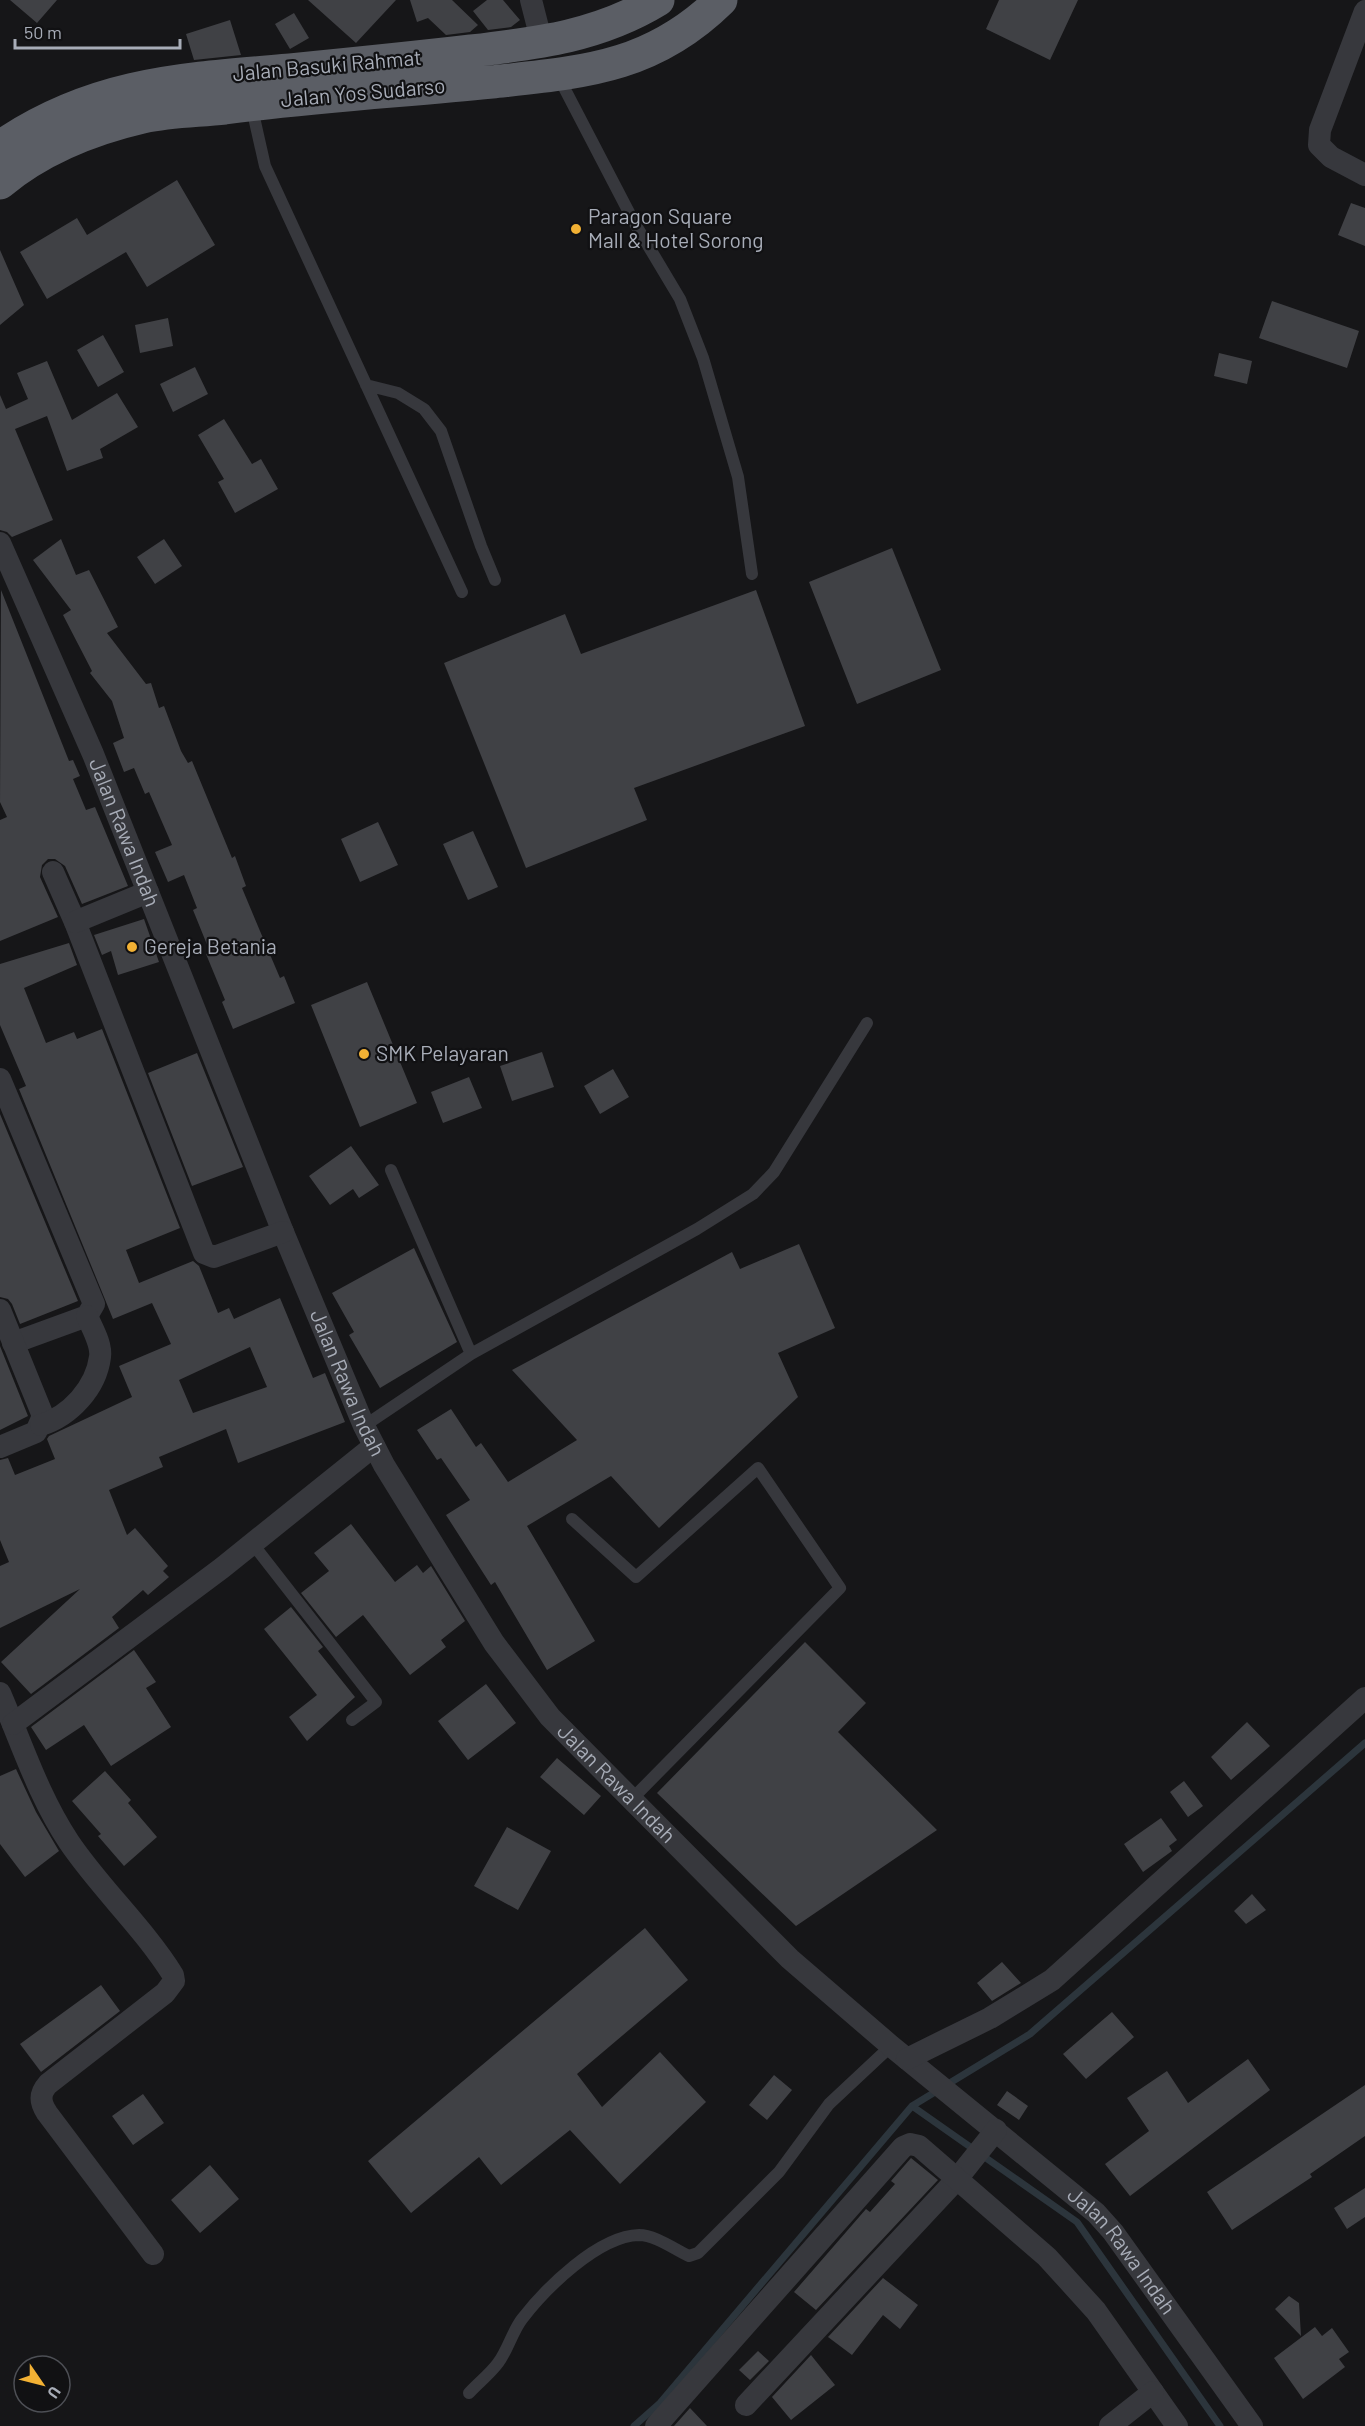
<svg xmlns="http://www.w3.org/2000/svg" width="1365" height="2426" font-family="Barlow,sans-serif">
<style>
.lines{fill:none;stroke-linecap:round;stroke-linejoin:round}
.stream{stroke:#2c353c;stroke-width:7}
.building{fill:#404145;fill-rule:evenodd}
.service{stroke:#37383d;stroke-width:12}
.minor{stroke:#37383d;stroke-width:22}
.trunk{stroke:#5b5e65;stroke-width:33}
.poi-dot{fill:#f2b134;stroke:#111113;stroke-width:2}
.labels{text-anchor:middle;stroke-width:4.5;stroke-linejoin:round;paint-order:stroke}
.street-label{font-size:21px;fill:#a8adb8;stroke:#111113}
.poi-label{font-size:21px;fill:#a8adb8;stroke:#111113;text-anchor:start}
</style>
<rect width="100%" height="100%" fill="#161618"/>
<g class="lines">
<path class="stream" d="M 912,2106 L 1077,2222 L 1220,2426
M 634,2426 L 660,2403 L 912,2106 L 1030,2034 L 1365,1743"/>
</g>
<path class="building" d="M 10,0 L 57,0 L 37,23 Z
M 308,0 L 396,0 L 356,43 Z
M 410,0 L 452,0 L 478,25 L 470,32 L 446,35 L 428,18 L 417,22 Z
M 487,0 L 503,0 L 520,20 L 511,27 L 488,30 L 473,11 Z
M 999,0 L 1078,0 L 1050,60 L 986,29 Z
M 294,13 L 309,38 L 290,49 L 275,24 Z
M 230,20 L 241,55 L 194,60 L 186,34 Z
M 177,180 L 215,245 L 147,287 L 126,252 L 47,299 L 20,252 L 77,218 L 87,235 Z
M 1351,203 L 1365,208 L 1365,246 L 1338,235 Z
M 0,250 L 24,305 L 0,325 Z
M 1272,301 L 1359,331 L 1347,368 L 1259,338 Z
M 168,318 L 173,346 L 140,353 L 135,325 Z
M 103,335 L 124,372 L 98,387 L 77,350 Z
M 1219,353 L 1252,361 L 1247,384 L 1214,376 Z
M 47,361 L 72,420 L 117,393 L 138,427 L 100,449 L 103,458 L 67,471 L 47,416 L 15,429 L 53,520 L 12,537 L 7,532 L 0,530 L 0,395 L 6,409 L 28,399 L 17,373 Z
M 195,367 L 208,394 L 173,412 L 160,384 Z
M 224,419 L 252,464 L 261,459 L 278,489 L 235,513 L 218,482 L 224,479 L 198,435 Z
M 61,539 L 76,575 L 89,570 L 118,627 L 107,633 L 146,684 L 151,683 L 159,708 L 164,706 L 181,751 L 188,763 L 192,761 L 232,858 L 235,856 L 246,886 L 242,888 L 260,931 L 280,978 L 284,976 L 295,1003 L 233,1029 L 222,1002 L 225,1000 L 206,954 L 210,952 L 193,910 L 197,908 L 184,875 L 168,882 L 155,852 L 172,845 L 149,792 L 145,794 L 134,768 L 124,772 L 113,743 L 124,738 L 112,701 L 90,673 L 92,671 L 63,615 L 71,610 L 33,560 Z
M 164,539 L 182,566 L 155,584 L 137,557 Z
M 892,548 L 941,670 L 857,704 L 809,582 Z
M 1,590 L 69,761 L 73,760 L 80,776 L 73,779 L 86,810 L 95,807 L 128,886 L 82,904 L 65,866 L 55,859 L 48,859 L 42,865 L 40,877 L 58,917 L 0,941 L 0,820 L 7,817 L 0,802 Z
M 756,590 L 805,726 L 634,788 L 647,820 L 526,868 L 444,663 L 565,614 L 581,654 Z
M 378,822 L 398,865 L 360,882 L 341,839 Z
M 473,831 L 498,887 L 468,900 L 443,844 Z
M 144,919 L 159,962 L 118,975 L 111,951 L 102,955 L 94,935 Z
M 69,943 L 77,965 L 24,988 L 46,1043 L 74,1032 L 77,1039 L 102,1029 L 180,1228 L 126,1250 L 139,1283 L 193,1261 L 199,1266 L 218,1313 L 229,1308 L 234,1319 L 280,1298 L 313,1378 L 325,1373 L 345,1422 L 238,1463 L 226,1429 L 159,1457 L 163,1467 L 109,1490 L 127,1535 L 135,1528 L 168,1566 L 163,1571 L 169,1577 L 148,1595 L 143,1590 L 112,1617 L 119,1628 L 31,1694 L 1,1662 L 80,1589 L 0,1628 L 0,1566 L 9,1562 L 0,1540 L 0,1460 L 8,1458 L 15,1475 L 55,1459 L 47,1439 L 49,1436 L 132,1397 L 119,1366 L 171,1344 L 152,1303 L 113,1319 L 19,1089 L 26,1086 L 0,1025 L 0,964 ZM 250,1347 L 267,1387 L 193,1413 L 179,1380 Z
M 367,982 L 417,1103 L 360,1127 L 311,1005 Z
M 542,1052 L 554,1087 L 512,1101 L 500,1066 Z
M 197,1053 L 243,1167 L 192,1186 L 148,1073 Z
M 613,1069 L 629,1097 L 600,1114 L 584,1086 Z
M 469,1077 L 482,1108 L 443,1123 L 431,1092 Z
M 0,1114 L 78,1301 L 20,1324 L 12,1304 L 8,1299 L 0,1297 Z
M 351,1146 L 379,1185 L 359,1198 L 353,1189 L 330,1205 L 309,1176 Z
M 799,1244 L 835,1328 L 778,1353 L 798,1397 L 659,1528 L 611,1476 L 527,1526 L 595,1641 L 547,1670 L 495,1582 L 491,1585 L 446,1515 L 470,1500 L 441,1458 L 437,1460 L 417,1430 L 451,1409 L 476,1447 L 481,1443 L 508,1482 L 577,1440 L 512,1370 L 732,1252 L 740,1269 Z
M 414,1248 L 457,1342 L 380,1388 L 349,1335 L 354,1332 L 332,1293 Z
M 0,1346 L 28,1416 L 0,1430 Z
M 351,1524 L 395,1582 L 417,1565 L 423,1573 L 431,1566 L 465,1621 L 441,1640 L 446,1647 L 410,1675 L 363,1615 L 336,1637 L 301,1593 L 329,1571 L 314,1553 Z
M 291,1607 L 323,1647 L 318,1651 L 355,1697 L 307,1741 L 289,1717 L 317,1695 L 264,1629 Z
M 805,1642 L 866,1703 L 838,1732 L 937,1830 L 796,1926 L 657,1793 Z
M 134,1650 L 156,1682 L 146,1688 L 171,1727 L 111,1766 L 84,1725 L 46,1750 L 31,1727 Z
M 486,1684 L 516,1723 L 468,1760 L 438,1721 Z
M 1247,1722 L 1270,1746 L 1231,1780 L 1211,1757 Z
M 557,1758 L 601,1796 L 584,1815 L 540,1777 Z
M 16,1769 L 36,1812 L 59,1851 L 25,1877 L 0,1844 L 0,1776 Z
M 105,1771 L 131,1800 L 128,1803 L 157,1837 L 124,1866 L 98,1836 L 101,1834 L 72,1801 Z
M 1184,1781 L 1203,1806 L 1188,1817 L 1170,1792 Z
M 1161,1818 L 1177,1840 L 1169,1846 L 1172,1851 L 1143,1872 L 1124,1844 Z
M 507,1827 L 551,1851 L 518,1910 L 474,1886 Z
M 1252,1894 L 1266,1910 L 1246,1924 L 1234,1911 Z
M 645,1928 L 688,1980 L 577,2074 L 602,2107 L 660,2052 L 706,2102 L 620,2184 L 570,2130 L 501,2185 L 479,2157 L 411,2213 L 368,2161 Z
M 1002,1962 L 1021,1983 L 992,2001 L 977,1983 Z
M 101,1985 L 120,2011 L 41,2072 L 20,2044 Z
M 1112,2012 L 1134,2037 L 1086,2079 L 1063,2054 Z
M 1248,2059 L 1270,2090 L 1130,2196 L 1105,2164 L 1149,2131 L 1127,2098 L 1167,2071 L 1188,2103 Z
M 774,2075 L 792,2090 L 767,2120 L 749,2105 Z
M 1365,2085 L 1365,2136 L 1310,2174 L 1312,2177 L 1232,2230 L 1207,2192 Z
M 1007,2091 L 1028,2106 L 1019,2120 L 997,2105 Z
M 143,2094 L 164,2123 L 133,2145 L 112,2116 Z
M 911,2158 L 938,2180 L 816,2310 L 794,2292 L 866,2209 L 870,2212 L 895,2184 L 891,2181 Z
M 210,2165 L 239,2199 L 200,2233 L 171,2200 Z
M 1365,2188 L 1365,2217 L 1347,2229 L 1334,2208 Z
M 883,2278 L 918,2305 L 900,2329 L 883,2315 L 852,2355 L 828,2337 Z
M 1289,2296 L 1299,2303 L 1301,2336 L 1275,2309 Z
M 1315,2327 L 1322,2336 L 1332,2328 L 1349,2352 L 1339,2359 L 1345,2367 L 1303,2399 L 1274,2358 Z
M 758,2351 L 769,2361 L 750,2380 L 739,2370 Z
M 811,2355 L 835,2385 L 791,2420 L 772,2397 Z
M 690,2408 L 707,2426 L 674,2426 Z"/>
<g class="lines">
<path class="service" d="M 558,76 L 634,222 L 680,299 L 703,358 L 738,477 L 752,574
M 251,104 L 265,166 L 462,592
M 366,385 L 398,393 L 424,409 L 441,431 L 481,546 L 495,580
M 391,1170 L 471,1354
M 364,1426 L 471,1354 L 697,1229 L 753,1194 L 774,1172 L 867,1023
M 572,1519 L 636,1577 L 758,1468 L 840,1588 L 631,1800
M 252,1543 L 376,1702 L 352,1720
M 469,2393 C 478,2383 490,2374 498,2363 C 508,2350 512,2332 522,2319 C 545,2289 598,2236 639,2235 C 655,2235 674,2249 689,2256 L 698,2253 L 779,2172 L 829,2104 L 891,2046"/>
<g class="minor">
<path d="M 531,0 L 542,43"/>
<path d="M 1365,11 L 1320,130 L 1319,145 L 1331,157 L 1365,175"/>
<path id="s1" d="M 0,543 L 93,754 L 283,1232 L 364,1426 L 384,1465 L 494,1643 L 550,1717 L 790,1959 L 891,2046 L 1096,2213 L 1113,2232 L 1252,2426"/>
<path d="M 53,872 L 75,922 L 204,1253 L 214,1257 L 283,1232"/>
<path d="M 75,922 L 148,892"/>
<path d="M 0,1079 L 94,1304 L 87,1316 L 13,1343"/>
<path d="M 0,1310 L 43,1416 L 36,1432 L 0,1447"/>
<path d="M 41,1425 C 70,1416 96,1388 100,1357 C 102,1344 92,1328 87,1316"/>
<path d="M 0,1693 C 22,1744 38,1795 69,1842 C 100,1888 143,1927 173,1975 L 174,1981 L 165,1993 L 48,2084 C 39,2094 40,2102 47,2113 L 153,2254"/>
<path d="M 13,1724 L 222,1568 L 374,1446"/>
<path d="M 907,2059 L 990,2018 L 1052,1980 L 1365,1698"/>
<path d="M 746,2405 L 957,2179 L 996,2130"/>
<path d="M 656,2426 L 903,2147 L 910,2144 L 919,2146 L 1047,2257 L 1096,2311 L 1177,2426"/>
<path d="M 1110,2426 L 1153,2392"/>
</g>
<path class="trunk" d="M 0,147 C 93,83 182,79 290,70 C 351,64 411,58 471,51 C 539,43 599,36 658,0
M 0,183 C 41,149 91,129 143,117 C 170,111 198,111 225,108 C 313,96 403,91 492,82 C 584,72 652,68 721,0"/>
</g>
<g class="poi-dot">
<circle cx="576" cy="229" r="6"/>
<circle cx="132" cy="947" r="6"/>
<circle cx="364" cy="1054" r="6"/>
</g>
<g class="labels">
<g class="street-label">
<text transform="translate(327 66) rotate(-5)" y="7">Jalan Basuki Rahmat</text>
<text transform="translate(363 93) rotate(-5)" y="7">Jalan Yos Sudarso</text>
<text dy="7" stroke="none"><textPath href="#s1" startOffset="315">Jalan Rawa Indah</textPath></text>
<text dy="7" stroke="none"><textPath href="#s1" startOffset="909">Jalan Rawa Indah</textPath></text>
<text dy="7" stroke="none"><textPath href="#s1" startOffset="1395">Jalan Rawa Indah</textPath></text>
<text dy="7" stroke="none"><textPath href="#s1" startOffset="2085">Jalan Rawa Indah</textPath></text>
</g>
<g class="poi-label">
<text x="588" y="224">Paragon Square<tspan x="588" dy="24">Mall &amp; Hotel Sorong</tspan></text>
<text x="144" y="954">Gereja Betania</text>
<text x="376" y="1061">SMK Pelayaran</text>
</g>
</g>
<g transform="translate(42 2384) rotate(125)"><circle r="28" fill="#111113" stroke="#4d4f55" stroke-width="1.5"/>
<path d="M0-4.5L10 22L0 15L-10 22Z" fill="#f2b134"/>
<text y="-9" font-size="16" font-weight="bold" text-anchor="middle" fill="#a8adb8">U</text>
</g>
<path d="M15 39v9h165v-9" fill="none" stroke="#a8adb8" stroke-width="3"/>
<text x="24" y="39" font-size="18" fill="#a8adb8" stroke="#111113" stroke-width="4.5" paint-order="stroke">50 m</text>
</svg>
